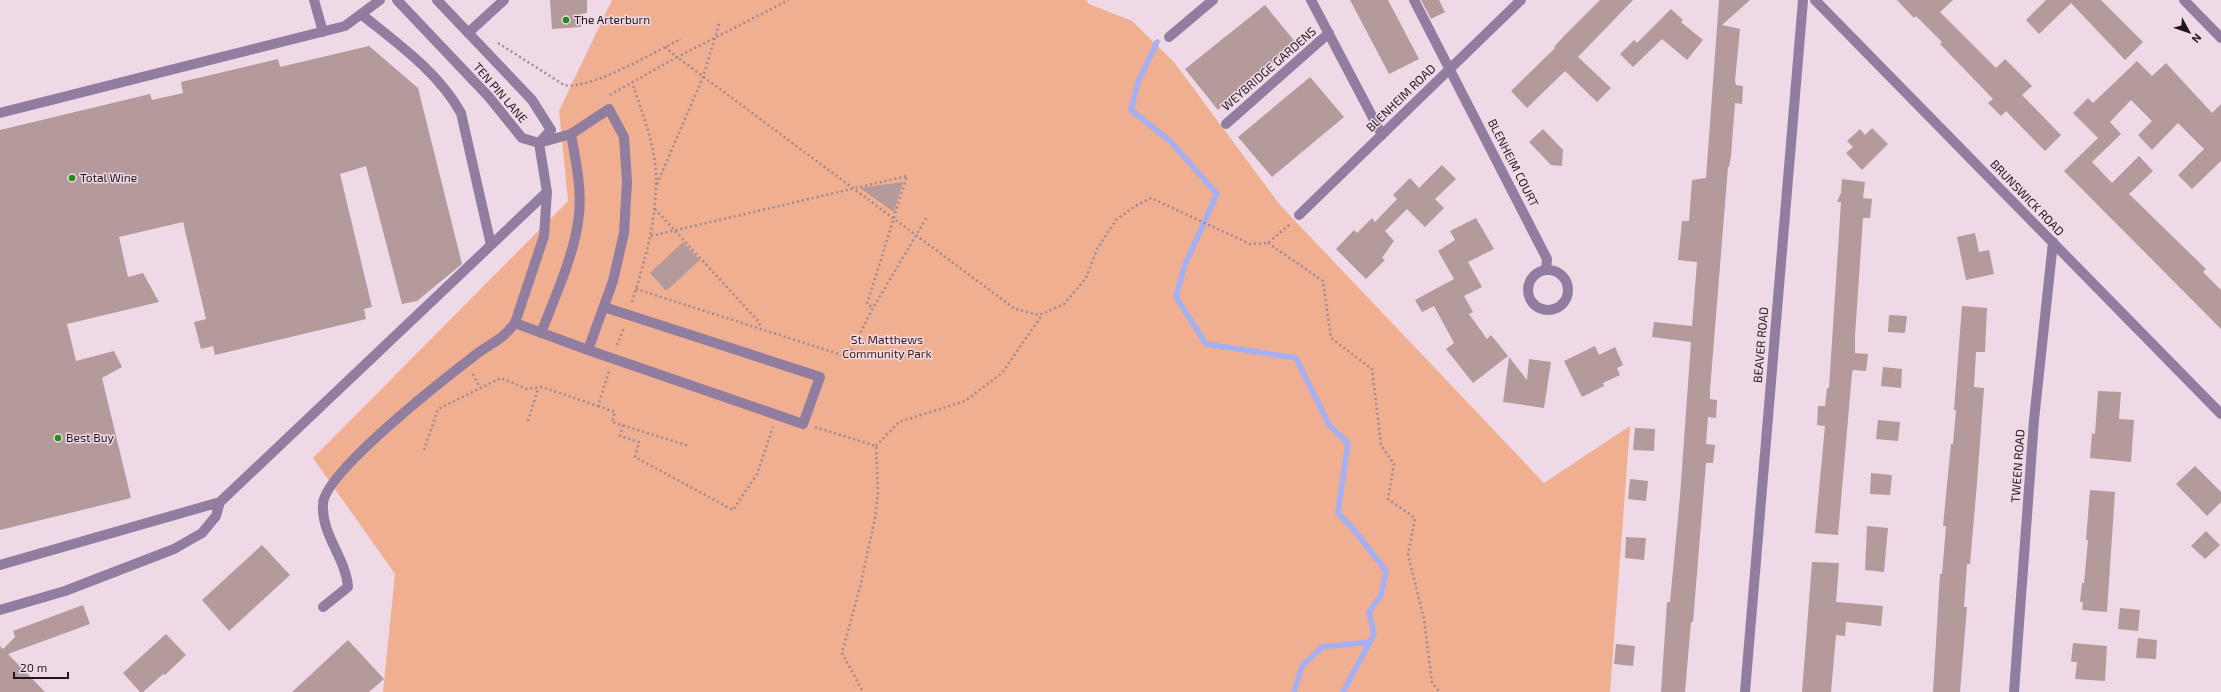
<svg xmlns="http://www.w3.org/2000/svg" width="2221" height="692" font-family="'Exo 2',sans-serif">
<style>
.green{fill:#efaf90}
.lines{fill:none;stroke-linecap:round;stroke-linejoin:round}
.stream{stroke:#a5aff3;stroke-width:5.5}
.building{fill:#b49a9b}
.path{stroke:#9d8b96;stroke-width:2.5;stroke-dasharray:2 3;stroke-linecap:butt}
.service{stroke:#907d9f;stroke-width:10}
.minor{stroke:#907d9f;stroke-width:10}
.poi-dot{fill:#1e8f17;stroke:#f0d9e7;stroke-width:1.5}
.labels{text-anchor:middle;stroke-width:3;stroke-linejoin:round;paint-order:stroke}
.poi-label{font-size:12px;fill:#1f161b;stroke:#f0d9e7;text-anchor:start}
.street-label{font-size:12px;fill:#1f161b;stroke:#f0d9e7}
.park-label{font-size:12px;fill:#411e0d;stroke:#f0d9e7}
</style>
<rect width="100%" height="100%" fill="#f0d9e7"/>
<path class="green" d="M 612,0 L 1086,0 L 1089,4 L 1132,21 L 1174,62 L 1280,205 L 1544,483 L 1630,426 L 1610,692 L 383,692 L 395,574 L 313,458 L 568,201 L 559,111 Z"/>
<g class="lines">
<path class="stream" d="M 1157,42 L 1138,82 L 1131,110 L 1171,142 L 1217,194 L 1184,267 L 1176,297 L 1206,344 L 1296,358 L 1329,425 L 1348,443 L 1338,513 L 1355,531 L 1386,571 L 1381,595 L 1369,612 L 1374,634 L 1343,692
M 1294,692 L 1302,666 L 1322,647 L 1370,642"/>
</g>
<path class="building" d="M 550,0 L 587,0 L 587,13 L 580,14 L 581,27 L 552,29 Z
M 1350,0 L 1388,0 L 1419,59 L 1389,74 Z
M 1421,0 L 1439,0 L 1445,12 L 1431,19 Z
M 1600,0 L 1633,0 L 1578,57 L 1611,88 L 1597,102 L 1565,71 L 1527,108 L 1511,91 L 1555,48 L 1554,47 L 1563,37 Z
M 1719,0 L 1750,0 L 1722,25 L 1740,29 L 1735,81 L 1736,85 L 1743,86 L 1742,104 L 1735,103 L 1731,156 L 1729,167 L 1728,167 L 1710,390 L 1710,399 L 1717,400 L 1716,418 L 1708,417 L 1706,444 L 1715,445 L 1713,463 L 1706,463 L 1693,622 L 1691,622 L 1685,692 L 1661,692 L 1667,602 L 1670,602 L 1680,496 L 1691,342 L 1652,337 L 1654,322 L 1692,326 L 1697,262 L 1678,260 L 1682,221 L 1689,221 L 1692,180 L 1706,178 Z
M 1897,0 L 1953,0 L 1940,12 L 1996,68 L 2005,59 L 2032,86 L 2022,95 L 2061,135 L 2045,151 L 2006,111 L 2001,116 L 1988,103 L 1993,99 L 1940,44 L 1942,42 L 1916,16 L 1914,18 Z
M 2046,0 L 2101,0 L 2143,42 L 2125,60 L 2071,3 L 2039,34 L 2026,20 Z
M 1265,5 L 1296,43 L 1218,110 L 1185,69 Z
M 1671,9 L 1683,20 L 1681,22 L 1703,40 L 1687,60 L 1662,39 L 1633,67 L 1620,54 L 1634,40 L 1637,43 Z
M 369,46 L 418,88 L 462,264 L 417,301 L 402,304 L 366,166 L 340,174 L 372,307 L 364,309 L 366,319 L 215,355 L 213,346 L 201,349 L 194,322 L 206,319 L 183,222 L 119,237 L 128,277 L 143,273 L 159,302 L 67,324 L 76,361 L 114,351 L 122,367 L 102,378 L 131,498 L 0,530 L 0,130 L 150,94 L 152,100 L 183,93 L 181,82 L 278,59 L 280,67 Z
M 2137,61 L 2152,76 L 2166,63 L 2212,113 L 2221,104 L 2221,161 L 2192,189 L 2178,175 L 2204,149 L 2178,123 L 2152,150 L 2138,135 L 2152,121 L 2131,100 L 2110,122 L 2121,134 L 2092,162 L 2112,183 L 2139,156 L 2153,171 L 2129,194 L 2206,269 L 2203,272 L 2221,290 L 2221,329 L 2064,171 L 2098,138 L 2073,113 L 2088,98 L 2093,103 Z
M 1310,77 L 1344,117 L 1272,177 L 1238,137 Z
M 1872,128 L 1888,144 L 1862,170 L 1846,153 L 1853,147 L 1847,141 L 1860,129 L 1865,135 Z
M 1543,129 L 1563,150 L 1562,166 L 1551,165 L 1529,142 Z
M 1442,165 L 1456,179 L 1435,199 L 1444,208 L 1425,227 L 1407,209 L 1385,231 L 1394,241 L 1382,258 L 1385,260 L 1366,279 L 1336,249 L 1354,230 L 1357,233 L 1372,218 L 1375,222 L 1397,199 L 1393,195 L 1410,178 L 1419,188 Z
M 1842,179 L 1865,182 L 1863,198 L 1872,199 L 1870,218 L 1863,218 L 1855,336 L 1855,353 L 1868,354 L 1866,371 L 1853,370 L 1852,373 L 1838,535 L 1815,533 L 1825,426 L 1817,425 L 1818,406 L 1825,406 L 1827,388 L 1829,388 L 1841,202 L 1837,202 L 1841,193 Z
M 903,182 L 894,212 L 860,188 Z
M 1476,218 L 1494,249 L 1468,262 L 1482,287 L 1464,296 L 1473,312 L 1469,314 L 1487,339 L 1491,335 L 1508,356 L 1473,383 L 1446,349 L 1454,343 L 1434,306 L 1422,312 L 1415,300 L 1454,279 L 1438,251 L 1455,240 L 1450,231 Z
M 1975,233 L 1979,252 L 1989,250 L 1994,274 L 1966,280 L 1957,237 Z
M 683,242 L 700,260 L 666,291 L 650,273 Z
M 1962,306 L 1987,308 L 1985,352 L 1976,352 L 1974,387 L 1984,388 L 1977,483 L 1970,564 L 1967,564 L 1964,607 L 1967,607 L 1960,692 L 1933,692 L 1940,574 L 1942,574 L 1946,526 L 1943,526 L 1951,444 L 1953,444 L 1956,410 L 1954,410 Z
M 1889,315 L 1907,316 L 1905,333 L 1888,332 Z
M 1595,346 L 1599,355 L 1615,347 L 1623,365 L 1617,368 L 1620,375 L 1603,383 L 1604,386 L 1582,397 L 1564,361 Z
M 1509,357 L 1527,380 L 1529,359 L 1551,362 L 1544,408 L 1503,402 Z
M 1883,367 L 1902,369 L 1901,388 L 1881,386 Z
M 2098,391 L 2121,392 L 2119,419 L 2134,420 L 2131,462 L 2090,458 L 2092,433 L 2095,434 Z
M 1878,420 L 1900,422 L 1898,441 L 1876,439 Z
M 1635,428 L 1655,429 L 1654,451 L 1633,450 Z
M 2195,466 L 2221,492 L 2221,502 L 2207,516 L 2176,484 Z
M 1871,473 L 1892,475 L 1890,495 L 1870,494 Z
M 1630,479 L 1648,481 L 1646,501 L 1628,499 Z
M 2090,490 L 2115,492 L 2107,612 L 2082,610 L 2083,602 L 2080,602 L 2082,583 L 2084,583 L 2088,540 L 2086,540 Z
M 1867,526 L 1888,528 L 1884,572 L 1865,570 Z
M 2206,531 L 2220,545 L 2205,559 L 2191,546 Z
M 1626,537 L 1646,538 L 1644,560 L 1625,558 Z
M 262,545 L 290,575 L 229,631 L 202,600 Z
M 1812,562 L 1839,563 L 1836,602 L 1883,606 L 1881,626 L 1846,622 L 1845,636 L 1836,635 L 1831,692 L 1802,692 Z
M 83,605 L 90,624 L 8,654 L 45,692 L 0,692 L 0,646 L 3,649 L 15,637 L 13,631 Z
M 2120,608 L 2140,610 L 2138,631 L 2118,629 Z
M 166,634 L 186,655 L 165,675 L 163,674 L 143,692 L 140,692 L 123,673 Z
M 2138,638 L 2157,640 L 2156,659 L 2136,658 Z
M 348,640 L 384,679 L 369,692 L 292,692 Z
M 2073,643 L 2107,646 L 2105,681 L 2075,679 L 2077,662 L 2071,662 Z
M 1616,644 L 1635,646 L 1633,666 L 1614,664 Z"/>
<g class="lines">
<path class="path" d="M 498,43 L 564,85 C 591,90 654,52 681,39
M 665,47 L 677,57 L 789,0
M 610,95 L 677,57 L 1015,309 L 1039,315 L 1064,304 L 1086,278 L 1097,249 L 1116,220 L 1135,206 L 1151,198 L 1250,244 L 1268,243 L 1290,224
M 657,184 L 703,77 L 720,21
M 655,209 L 759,322 L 761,329
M 651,236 L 907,176 L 867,304 L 873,308
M 1268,243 L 1323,281 L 1331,338 L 1372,369 L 1381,445 L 1394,464 L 1388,499 L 1415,518 L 1408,555 L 1424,619 L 1432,683 L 1440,692
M 636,289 L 848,357 L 873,308 L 927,217
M 632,302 C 644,263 655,227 656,186 C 658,153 643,114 632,83
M 617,345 L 624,328
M 473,374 L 480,388
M 598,406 L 615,412 L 612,422 L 689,446
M 528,421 L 538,389
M 623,425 L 620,436 L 639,442 L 635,457 L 733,510 L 757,474 L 773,427
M 815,427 L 876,446 L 878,492 L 875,518 L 860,587 L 842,653 L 863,692
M 876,446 L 899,422 L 965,401 L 1002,373 L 1042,315
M 424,450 L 438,409 L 501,378 L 527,389 L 542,387 L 598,406 L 609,371"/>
<path class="service" d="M 314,0 L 323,32
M 397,0 L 489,97 L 522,138 L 539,143
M 437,0 L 532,100 L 551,130 L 539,143
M 361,14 C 398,44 438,72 461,113 L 491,245
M 468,33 L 504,0
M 0,113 L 345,26 L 380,0
M 539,143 L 571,134 L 609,109 L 624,137 L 627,182 L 624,233 L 613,281 L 588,350 L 515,323 L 544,236 L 547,192
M 541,333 C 554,299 573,258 578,222 C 583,193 576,163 571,134
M 588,350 L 803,424 L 820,377 L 604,307
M 0,565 L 220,502 L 547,192 L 539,143
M 323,607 L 348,587 C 346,558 321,535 323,504 C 324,472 449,375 478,353 C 494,341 501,341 515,323
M 0,610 L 65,591 L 174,549 L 202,533 L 216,516 L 220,502"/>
<path class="minor" d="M 1311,0 L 1382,135
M 1414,0 L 1547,259 L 1546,270
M 1815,0 L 2221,414
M 2184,0 L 2221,38
M 1169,37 L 1213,0
M 1226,124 L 1329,33
M 1299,215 L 1521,0
M1528 290a20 20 0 1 1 40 0a20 20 0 1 1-40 0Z
M 1745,692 L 1803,0
M 2014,692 L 2034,420 L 2053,242"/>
</g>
<g class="poi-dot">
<circle cx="566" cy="20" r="4"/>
<circle cx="72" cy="178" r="4"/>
<circle cx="58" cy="438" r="4"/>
</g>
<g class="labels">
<g class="poi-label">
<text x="574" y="24">The Arterburn</text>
<text x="80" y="182">Total Wine</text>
<text x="66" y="442">Best Buy</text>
</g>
<g class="street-label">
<text transform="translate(1269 69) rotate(-41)" y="4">WEYBRIDGE GARDENS</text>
<text transform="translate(500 93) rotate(49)" y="4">TEN PIN LANE</text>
<text transform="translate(1401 98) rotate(-44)" y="4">BLENHEIM ROAD</text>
<text transform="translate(1513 163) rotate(63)" y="4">BLENHEIM COURT</text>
<text transform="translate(2027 198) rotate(46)" y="4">BRUNSWICK ROAD</text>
<text transform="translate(1761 345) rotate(-85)" y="4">BEAVER ROAD</text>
<text transform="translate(2018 466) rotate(-86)" y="4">TWEEN ROAD</text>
</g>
<g class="park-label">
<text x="887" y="344">St. Matthews<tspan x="887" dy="14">Community Park</tspan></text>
</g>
</g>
<g transform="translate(2189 32) rotate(130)" stroke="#f0d9e7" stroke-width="3" paint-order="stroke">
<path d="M0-3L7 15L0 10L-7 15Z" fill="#1f161b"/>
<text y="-6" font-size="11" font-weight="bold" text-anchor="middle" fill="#1f161b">N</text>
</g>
<path d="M14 672v6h54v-6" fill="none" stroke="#1f161b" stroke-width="2"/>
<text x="20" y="672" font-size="12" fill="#1f161b" stroke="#f0d9e7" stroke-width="3" paint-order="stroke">20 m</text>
</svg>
